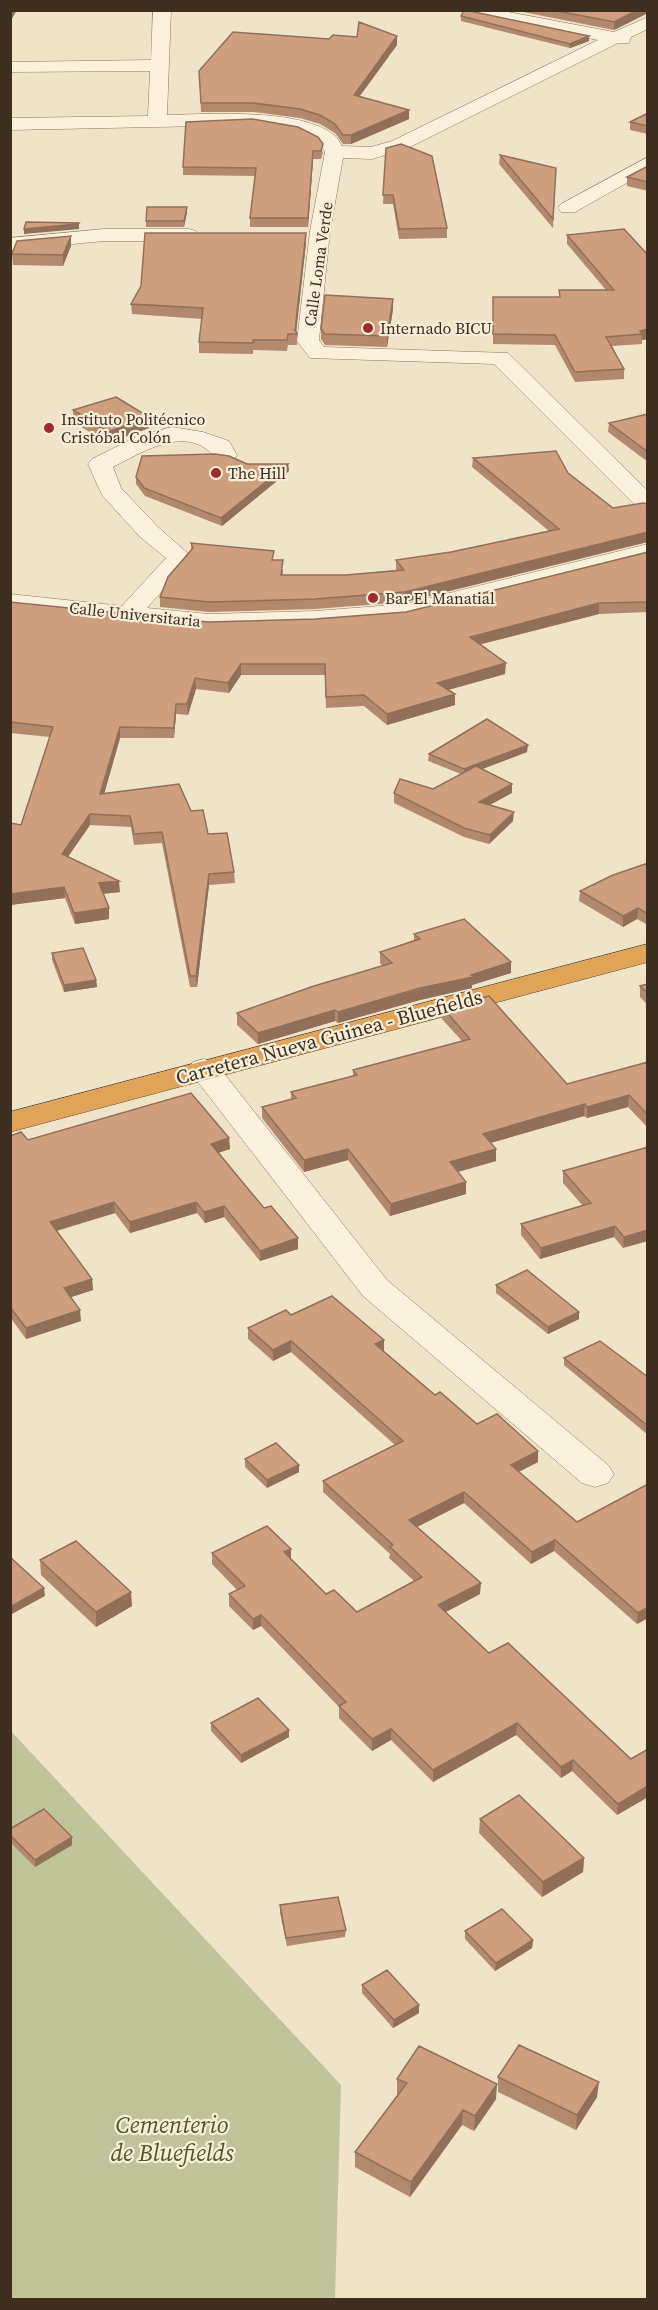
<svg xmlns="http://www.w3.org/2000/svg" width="658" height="2310" font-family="'Source Serif 4',serif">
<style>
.cemetery{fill:#bfc49a}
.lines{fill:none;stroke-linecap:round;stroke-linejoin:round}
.minor-casing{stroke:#8d765c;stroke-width:1}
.highway-casing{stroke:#5b4430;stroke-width:1}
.minor{fill:#faf1dc;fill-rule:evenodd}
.highway{fill:#e0a458;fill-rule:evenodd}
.wall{fill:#b2896c}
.shaded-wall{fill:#916f58}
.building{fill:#cf9f7d;stroke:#916f58;stroke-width:1.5}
.poi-dot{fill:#9e2a2b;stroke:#f7eed8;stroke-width:2}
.labels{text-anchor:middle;stroke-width:4.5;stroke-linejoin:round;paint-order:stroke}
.far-street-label{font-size:16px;fill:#3d2e20;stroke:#f7eed8}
.far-poi-label{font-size:16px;fill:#3d2e20;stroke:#f7eed8;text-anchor:start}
.street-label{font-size:20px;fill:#3d2e20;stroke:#f7eed8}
.near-park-label{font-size:24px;font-style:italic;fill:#4d5a26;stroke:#f7eed8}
</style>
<rect width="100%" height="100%" fill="#f0e4c8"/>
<path class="cemetery" d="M 10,1730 L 341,2085 L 335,2299 L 11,2299 Z"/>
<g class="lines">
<g class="minor-casing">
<path id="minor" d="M 153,10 L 171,10 L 167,115 C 208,114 301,108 334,135 C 337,137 340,143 342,146 L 371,147 L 392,141 L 598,40 L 468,15 L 460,10 L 498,10 L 614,32 L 648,17 L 648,29 L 631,37 L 629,43 L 618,43 L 406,149 L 372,159 L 343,158 L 330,231 L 319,340 L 324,347 L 508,353 L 648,491 L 648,512 L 640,510 L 494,364 L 310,358 L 297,341 L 310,231 L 325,152 L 320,143 L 299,133 L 252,125 L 10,130 L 10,118 L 148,116 L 150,71 L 10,72 L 10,62 L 151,60 Z
M 648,157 L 648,171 L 575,212 L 561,212 L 558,208 L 561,204 Z
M 104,229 L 189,229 L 196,231 L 199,235 L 196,239 L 189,241 L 104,241 L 10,250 L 10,238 Z
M 172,427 L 203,432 L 229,441 L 237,455 L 233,460 L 225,462 L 217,460 C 190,422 144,451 113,467 L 121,488 L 158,527 L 192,557 L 147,608 L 209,614 L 315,611 L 405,604 L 648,544 L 648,559 L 405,620 L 315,627 L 209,630 L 10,610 L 10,594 L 122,606 L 166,558 L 140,537 L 102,495 L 88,464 L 92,459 L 138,436 Z
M 204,1059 L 215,1062 L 387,1280 L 608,1465 L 614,1474 L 608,1483 L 595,1487 L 582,1483 L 363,1296 L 188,1069 L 193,1062 Z"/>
</g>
<g class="highway-casing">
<path id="highway" d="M 648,944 L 648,962 L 10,1132 L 10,1112 Z"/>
</g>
<use href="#minor" class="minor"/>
<use href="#highway" class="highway"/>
</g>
<path class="wall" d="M 513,10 L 648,10 L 648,13 L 614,30 Z
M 461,16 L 589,36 L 589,41 L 570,48 L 461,21 Z
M 397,45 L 359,97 L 409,119 L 351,144 L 343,144 L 335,133 L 320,124 L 300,118 L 254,112 L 201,112 L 199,71 Z
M 648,106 L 648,134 L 630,130 L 630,122 L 646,114 Z
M 298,127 L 323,152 L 321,159 L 313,159 L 308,227 L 250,227 L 250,218 L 255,176 L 183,175 L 183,167 Z
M 386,148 L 447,228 L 447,238 L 399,239 L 393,204 L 383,204 Z
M 500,155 L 556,168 L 553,228 L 499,164 Z
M 648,166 L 648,191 L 627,186 L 627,177 Z
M 187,212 L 184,227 L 146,227 L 146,221 Z
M 567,235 L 648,255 L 648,339 L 642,340 L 642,344 L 612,346 L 624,369 L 624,379 L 575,382 L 555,345 L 493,344 L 493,297 L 559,297 L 559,290 L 606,290 L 567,244 Z
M 306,243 L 296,332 L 297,334 L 297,345 L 288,345 L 287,351 L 253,350 L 253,354 L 199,353 L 199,342 L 202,319 L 132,314 L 131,304 Z
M 71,246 L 63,266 L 13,265 L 12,254 Z
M 393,299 L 393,309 L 387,347 L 325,345 L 321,339 L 321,329 Z
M 73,410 L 149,428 L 108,443 L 73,422 Z
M 648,414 L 648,462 L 608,432 L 609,423 Z
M 473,458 L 568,473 L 613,508 L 648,504 L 648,542 L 405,602 L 315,609 L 209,612 L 160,607 L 160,597 L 191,551 L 191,543 L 274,560 L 283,570 L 283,575 L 346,575 L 396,570 L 396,560 L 451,552 L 549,531 L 472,467 Z
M 247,464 L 288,464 L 289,471 L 222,526 L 145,496 L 136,484 L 136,477 Z
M 648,552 L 648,612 L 599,614 L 481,644 L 505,674 L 448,690 L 455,705 L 387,725 L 364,706 L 326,708 L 325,675 L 241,675 L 229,693 L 196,689 L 188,715 L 176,714 L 174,738 L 120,738 L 104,794 L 191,811 L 234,872 L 235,883 L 209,885 L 197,987 L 190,987 L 162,843 L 134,845 L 131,827 L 90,825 L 68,857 L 120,892 L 103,894 L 109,919 L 75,924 L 65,898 L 10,905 L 10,823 L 21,825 L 50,737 L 10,733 L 10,602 L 209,622 L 315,619 L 406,612 Z
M 527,752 L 482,769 L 512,784 L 512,793 L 490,805 L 513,821 L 489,844 L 464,837 L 394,803 L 394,793 L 433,789 L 461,774 L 428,761 L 429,754 Z
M 648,863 L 648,925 L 637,919 L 623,927 L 579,901 L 580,891 Z
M 414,934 L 511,973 L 472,985 L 472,988 L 420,1000 L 338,1023 L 335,1021 L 258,1044 L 237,1025 L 237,1013 L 383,966 L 380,963 L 380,952 L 414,940 Z
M 52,953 L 96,980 L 97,987 L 64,992 L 52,960 Z
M 648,984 L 648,1005 L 640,997 L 640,986 Z
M 443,1008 L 567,1084 L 648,1062 L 648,1128 L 628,1107 L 587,1118 L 584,1116 L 491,1143 L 496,1161 L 458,1172 L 466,1182 L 466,1194 L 390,1216 L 348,1160 L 304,1172 L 262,1118 L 262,1107 L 291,1099 L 291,1092 L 353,1076 L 353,1070 L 462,1041 L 442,1019 Z
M 10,1136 L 28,1140 L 229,1138 L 230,1149 L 218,1153 L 264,1208 L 298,1238 L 298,1249 L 260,1261 L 224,1217 L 205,1223 L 197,1213 L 130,1233 L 115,1213 L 57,1231 L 92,1279 L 93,1290 L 71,1297 L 81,1321 L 26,1339 L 10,1317 Z
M 648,1147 L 623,1248 L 614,1237 L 540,1259 L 521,1235 L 521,1224 L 583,1206 L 563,1183 L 563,1171 Z
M 496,1285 L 579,1312 L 579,1319 L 548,1334 L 496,1293 Z
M 291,1315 L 384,1351 L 435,1395 L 477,1424 L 538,1451 L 538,1462 L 519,1472 L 577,1522 L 648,1484 L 648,1618 L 637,1624 L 554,1551 L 531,1564 L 464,1503 L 417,1527 L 480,1594 L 446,1612 L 489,1653 L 631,1759 L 648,1749 L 648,1797 L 617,1815 L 572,1771 L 561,1778 L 516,1735 L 433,1782 L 391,1740 L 372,1751 L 339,1718 L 339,1707 L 261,1626 L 253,1630 L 229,1606 L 229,1594 L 237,1590 L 212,1564 L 212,1553 L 291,1559 L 326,1594 L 357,1612 L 414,1581 L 389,1558 L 390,1554 L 323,1492 L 323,1481 L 395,1445 L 291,1352 L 273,1361 L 248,1339 L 248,1328 Z
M 564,1358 L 648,1377 L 648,1435 L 564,1365 Z
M 245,1459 L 299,1472 L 267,1488 L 245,1467 Z
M 40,1560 L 132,1606 L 96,1627 L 41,1575 Z
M 211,1723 L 289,1730 L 289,1737 L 241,1763 L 211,1731 Z
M 480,1819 L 584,1858 L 583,1872 L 542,1897 L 479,1833 Z
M 10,1829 L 72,1845 L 35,1867 L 10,1842 Z
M 280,1905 L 346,1930 L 345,1937 L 287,1946 L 280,1913 Z
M 465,1931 L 533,1940 L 532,1948 L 495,1971 L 465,1939 Z
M 362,1985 L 419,2005 L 419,2013 L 393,2028 L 362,1993 Z
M 498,2077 L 597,2097 L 576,2130 L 498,2092 Z
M 397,2079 L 496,2099 L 474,2131 L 462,2125 L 410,2197 L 355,2167 L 355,2152 L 398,2094 L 397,2094 Z"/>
<path class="shaded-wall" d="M 12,10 L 17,10 L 10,22 L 10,13 Z
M 638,10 L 648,10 L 648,13 L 614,30 L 614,22 Z
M 397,36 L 397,45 L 354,104 L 354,95 Z
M 589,36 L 589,41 L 570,48 L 570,44 Z
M 409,110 L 409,119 L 351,144 L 351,135 Z
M 313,151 L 313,159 L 308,227 L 308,218 Z
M 187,207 L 187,212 L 184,227 L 184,221 Z
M 79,223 L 79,229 L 24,234 L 24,229 Z
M 306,233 L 306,243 L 296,334 L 295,330 Z
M 71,236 L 71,246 L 63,266 L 63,255 Z
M 393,299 L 393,309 L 387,347 L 387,336 Z
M 648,329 L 648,339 L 642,340 L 642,334 L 640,331 Z
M 149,417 L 149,428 L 108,443 L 108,432 Z
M 288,464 L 289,471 L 222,526 L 221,518 Z
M 648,532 L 647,542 L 405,602 L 405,592 Z
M 599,603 L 599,614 L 470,647 L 470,637 Z
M 506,663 L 505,674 L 437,693 L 437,683 Z
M 241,664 L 241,675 L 229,693 L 228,683 Z
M 195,678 L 196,689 L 188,715 L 187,704 Z
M 455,694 L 455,705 L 387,725 L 387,714 Z
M 176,704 L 176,714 L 174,738 L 174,728 Z
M 120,727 L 120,738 L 101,805 L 100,794 Z
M 528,745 L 527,752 L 464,776 L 464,769 Z
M 512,784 L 512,793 L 478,811 L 479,802 Z
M 514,812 L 513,821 L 489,844 L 490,835 Z
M 90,814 L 90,825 L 62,865 L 62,854 Z
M 209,874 L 209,885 L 197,987 L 196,976 Z
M 119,881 L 120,892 L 99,894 L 99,883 Z
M 64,887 L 65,898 L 10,905 L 10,894 Z
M 109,908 L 109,919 L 75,924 L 74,913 Z
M 638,908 L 637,919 L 623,927 L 623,916 Z
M 511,962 L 511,973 L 472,985 L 472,988 L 420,1000 L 338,1023 L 338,1012 L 471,975 Z
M 96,980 L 97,987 L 64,992 L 64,985 Z
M 335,1010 L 335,1021 L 258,1044 L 258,1033 Z
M 629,1095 L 628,1107 L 587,1118 L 587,1107 Z
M 585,1104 L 584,1116 L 483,1145 L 483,1134 Z
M 229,1138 L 230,1149 L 211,1155 L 211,1144 Z
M 348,1149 L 348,1160 L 304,1172 L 304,1160 Z
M 496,1149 L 496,1161 L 450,1174 L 450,1162 Z
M 466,1182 L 466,1194 L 390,1216 L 391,1204 Z
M 114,1202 L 115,1213 L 51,1232 L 50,1222 Z
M 196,1202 L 197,1213 L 130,1233 L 130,1222 Z
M 224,1206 L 224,1217 L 205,1223 L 204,1212 Z
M 615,1226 L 614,1237 L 540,1259 L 541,1248 Z
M 648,1230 L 648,1241 L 623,1248 L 624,1237 Z
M 298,1238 L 298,1249 L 260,1261 L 260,1251 Z
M 92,1279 L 93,1290 L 65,1299 L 64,1288 Z
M 80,1310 L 81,1321 L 26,1339 L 26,1328 Z
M 579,1312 L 579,1319 L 548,1334 L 548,1327 Z
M 384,1340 L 384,1351 L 375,1355 L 375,1344 Z
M 291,1341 L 291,1352 L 273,1361 L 273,1350 Z
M 538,1451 L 538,1462 L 510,1476 L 511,1465 Z
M 299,1465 L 299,1472 L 267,1488 L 267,1480 Z
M 464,1492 L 464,1503 L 409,1531 L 409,1520 Z
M 555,1540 L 554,1551 L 531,1564 L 532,1552 Z
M 291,1549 L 291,1560 L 284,1552 Z
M 481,1583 L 480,1594 L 438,1616 L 438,1605 Z
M 44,1588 L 45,1596 L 10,1615 L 10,1607 Z
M 131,1592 L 132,1606 L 96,1627 L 96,1612 Z
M 648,1607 L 648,1618 L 637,1624 L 638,1613 Z
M 261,1615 L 261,1626 L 253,1630 L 253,1619 Z
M 517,1723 L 516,1735 L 433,1782 L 433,1770 Z
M 391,1729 L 391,1740 L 372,1751 L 372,1739 Z
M 289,1730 L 289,1737 L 241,1763 L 241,1755 Z
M 573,1760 L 572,1771 L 561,1778 L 561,1767 Z
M 648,1786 L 648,1797 L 617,1815 L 618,1804 Z
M 72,1837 L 72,1845 L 35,1867 L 35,1860 Z
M 584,1858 L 583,1872 L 542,1897 L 543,1882 Z
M 533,1940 L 532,1948 L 495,1971 L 496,1963 Z
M 419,2005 L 419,2013 L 393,2028 L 394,2020 Z
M 599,2082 L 597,2097 L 576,2130 L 577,2115 Z
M 497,2084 L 496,2099 L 474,2131 L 475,2116 Z
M 463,2110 L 462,2125 L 410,2197 L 411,2182 Z"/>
<path class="building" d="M 464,10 L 465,10 L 589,36 L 570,44 L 461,16 Z
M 552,10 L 638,10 L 614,22 Z
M 359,22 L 397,36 L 354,95 L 409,110 L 351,135 L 343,135 L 335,124 L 320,115 L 300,109 L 253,103 L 201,103 L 199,71 L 233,32 L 329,39 L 333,35 L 357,37 Z
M 648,113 L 648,126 L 630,122 Z
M 252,119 L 298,127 L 318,137 L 323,144 L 321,151 L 313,151 L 308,218 L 250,218 L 256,168 L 183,167 L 186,122 Z
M 401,144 L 432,156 L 447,228 L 399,229 L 393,195 L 383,195 L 386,148 Z
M 500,155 L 556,168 L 553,219 Z
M 648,166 L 648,182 L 627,177 Z
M 147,207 L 187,207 L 184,221 L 146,221 Z
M 26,222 L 79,223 L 78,224 L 24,229 Z
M 624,229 L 648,255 L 648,329 L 640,331 L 642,334 L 606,337 L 624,369 L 575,372 L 555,335 L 493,334 L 493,297 L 560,297 L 559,290 L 614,290 L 567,235 Z
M 145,233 L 306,233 L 295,330 L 297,334 L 288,334 L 287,340 L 253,340 L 253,343 L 199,342 L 203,308 L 131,304 L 141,286 Z
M 71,236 L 63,255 L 12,254 L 17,241 Z
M 325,295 L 393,299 L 387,336 L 325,334 L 321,329 Z
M 116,397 L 149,417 L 108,432 L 73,410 Z
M 648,414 L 648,452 L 609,423 Z
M 556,451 L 568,473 L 613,508 L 643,503 L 648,504 L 648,532 L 405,592 L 315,599 L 209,602 L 160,597 L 168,577 L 193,548 L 191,543 L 274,551 L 272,560 L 283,560 L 281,575 L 346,575 L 404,570 L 396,560 L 451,552 L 559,529 L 473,458 Z
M 215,454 L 229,456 L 247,464 L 288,464 L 221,518 L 144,488 L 136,477 L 142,456 Z
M 648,552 L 648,602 L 599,603 L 470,637 L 506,663 L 437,683 L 455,694 L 387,714 L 364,695 L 326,697 L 325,664 L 241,664 L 228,683 L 195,678 L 187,704 L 176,704 L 174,728 L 120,727 L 100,794 L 179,784 L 191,811 L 203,810 L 208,834 L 227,833 L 234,872 L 209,874 L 196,976 L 190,976 L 162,832 L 134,834 L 130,816 L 90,814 L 62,854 L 119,881 L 99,883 L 109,908 L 74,913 L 64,887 L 10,894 L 10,823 L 21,825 L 53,727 L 10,722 L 10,602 L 209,622 L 315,619 L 406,612 Z
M 487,719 L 528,745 L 464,769 L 429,754 Z
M 476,766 L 512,784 L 479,802 L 514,812 L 490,835 L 464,828 L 394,793 L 400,779 L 433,789 Z
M 648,863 L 648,914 L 638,908 L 623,916 L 580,891 L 613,875 Z
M 464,919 L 511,962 L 471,975 L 473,977 L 420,988 L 338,1012 L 335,1010 L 258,1033 L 237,1013 L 314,986 L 392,963 L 380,952 L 420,939 L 414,934 Z
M 83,948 L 96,980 L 64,985 L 52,953 Z
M 648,984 L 648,993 L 640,986 Z
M 489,996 L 567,1084 L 648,1062 L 648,1115 L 629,1095 L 587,1107 L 585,1104 L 483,1134 L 496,1149 L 450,1162 L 466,1182 L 391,1204 L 348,1149 L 304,1160 L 262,1107 L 296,1098 L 291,1092 L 357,1075 L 353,1070 L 470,1039 L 443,1008 Z
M 191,1093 L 229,1138 L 211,1144 L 264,1208 L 271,1206 L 298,1238 L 260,1251 L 224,1206 L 204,1212 L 196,1202 L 130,1222 L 114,1202 L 50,1222 L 92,1279 L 64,1288 L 80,1310 L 26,1328 L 10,1307 L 10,1136 L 21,1132 L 28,1140 Z
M 648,1147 L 648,1230 L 624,1237 L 615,1226 L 541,1248 L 521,1224 L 591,1203 L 563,1171 Z
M 527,1270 L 579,1312 L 548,1327 L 496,1285 Z
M 332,1296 L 384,1340 L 375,1344 L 435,1395 L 440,1392 L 477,1424 L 497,1414 L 538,1451 L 511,1465 L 577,1522 L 648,1484 L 648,1607 L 638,1613 L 555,1540 L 532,1552 L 464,1492 L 409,1520 L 481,1583 L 438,1605 L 489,1653 L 508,1643 L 631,1759 L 648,1749 L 648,1786 L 618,1804 L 573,1760 L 561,1767 L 517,1723 L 433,1770 L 391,1729 L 372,1739 L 339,1706 L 346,1702 L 261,1615 L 253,1619 L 229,1594 L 245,1586 L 212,1553 L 267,1526 L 291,1549 L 284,1552 L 326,1594 L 334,1590 L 357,1612 L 422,1577 L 390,1547 L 393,1545 L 323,1481 L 403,1441 L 291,1341 L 273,1350 L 248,1328 L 286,1310 L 291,1315 Z
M 600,1341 L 648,1377 L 648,1426 L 564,1358 Z
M 276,1443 L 299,1465 L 267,1480 L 245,1459 Z
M 76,1541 L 131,1592 L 96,1612 L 40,1560 Z
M 10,1557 L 44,1588 L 10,1607 Z
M 258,1698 L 289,1730 L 241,1755 L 211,1723 Z
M 519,1795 L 584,1858 L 543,1882 L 480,1819 Z
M 44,1809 L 72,1837 L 35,1860 L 10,1835 L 10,1829 Z
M 338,1897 L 346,1930 L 286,1938 L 280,1905 Z
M 502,1909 L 533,1940 L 496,1963 L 465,1931 Z
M 387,1970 L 419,2005 L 394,2020 L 362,1985 Z
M 519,2045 L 599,2082 L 577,2115 L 498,2077 Z
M 419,2046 L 497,2084 L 475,2116 L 463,2110 L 411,2182 L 355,2152 L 407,2083 L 397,2079 Z"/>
<g class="poi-dot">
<circle cx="368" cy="328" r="6"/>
<circle cx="49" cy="428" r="6"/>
<circle cx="216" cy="473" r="6"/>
<circle cx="373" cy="598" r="6"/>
</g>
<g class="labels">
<g class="far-street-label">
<text transform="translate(318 264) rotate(-82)" y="6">Calle Loma Verde</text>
<text transform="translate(135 614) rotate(6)" y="6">Calle Universitaria</text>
</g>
<g class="far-poi-label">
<text x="380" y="334">Internado BICU</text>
<text x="61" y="425">Instituto Politécnico<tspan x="61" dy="18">Cristóbal Colón</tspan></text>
<text x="228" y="479">The Hill</text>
<text x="385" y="604">Bar El Manatial</text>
</g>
<g class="street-label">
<text transform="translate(329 1037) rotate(-15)" y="7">Carretera Nueva Guinea - Bluefields</text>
</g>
<g class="near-park-label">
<text x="172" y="2133">Cementerio<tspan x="172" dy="28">de Bluefields</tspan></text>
</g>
</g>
<rect width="658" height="2310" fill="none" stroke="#3d2e20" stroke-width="24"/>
</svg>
